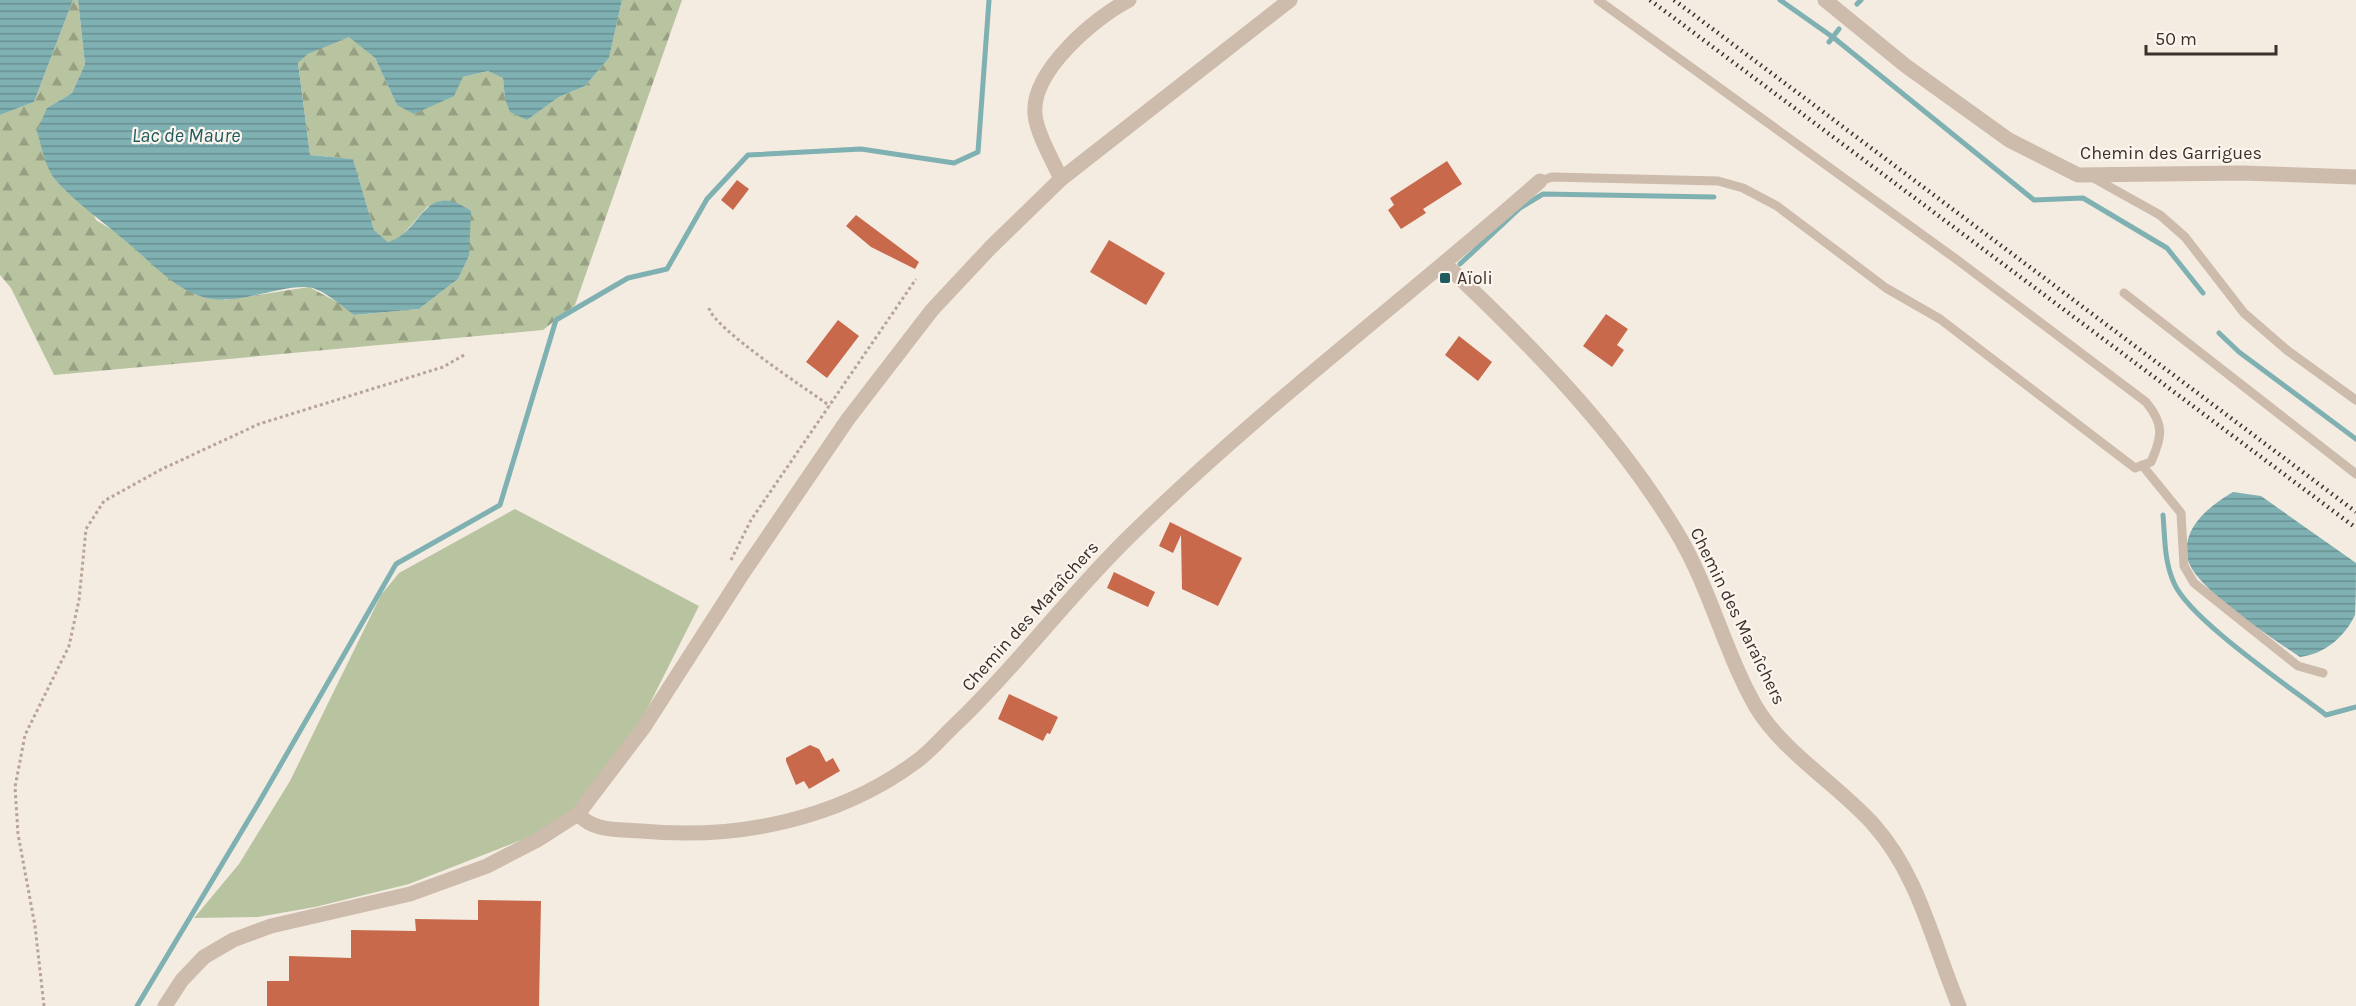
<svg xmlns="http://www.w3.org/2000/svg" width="2356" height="1006" font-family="Karla,sans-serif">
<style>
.grass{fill:#b8c4a0}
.forest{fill:url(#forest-firs)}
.water{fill:url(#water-rules)}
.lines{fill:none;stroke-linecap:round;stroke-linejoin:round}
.stream{stroke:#7fb0b2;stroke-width:5}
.building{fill:#c8694b}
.path{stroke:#b9a596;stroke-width:3;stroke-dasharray:3 3;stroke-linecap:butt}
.service{stroke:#cdbbac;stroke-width:9}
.minor{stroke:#cdbbac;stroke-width:15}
.tertiary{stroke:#cdbbac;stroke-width:15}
.rail{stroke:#3b302b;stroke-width:4.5;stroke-dasharray:1.5 4.5;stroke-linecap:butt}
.poi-dot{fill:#1f5a5e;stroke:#fbf5ee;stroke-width:2}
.labels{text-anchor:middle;stroke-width:4.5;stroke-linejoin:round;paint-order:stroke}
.street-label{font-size:18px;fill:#3b302b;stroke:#fbf5ee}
.poi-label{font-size:18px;fill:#3b302b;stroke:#fbf5ee;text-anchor:start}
.water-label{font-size:20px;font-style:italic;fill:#1f5a5e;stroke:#fbf5ee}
</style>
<defs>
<pattern id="forest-firs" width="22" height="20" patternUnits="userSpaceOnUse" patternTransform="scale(1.5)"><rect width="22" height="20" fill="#b8c4a0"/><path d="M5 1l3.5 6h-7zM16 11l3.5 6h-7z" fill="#97a083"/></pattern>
<pattern id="water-rules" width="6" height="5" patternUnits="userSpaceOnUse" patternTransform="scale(1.5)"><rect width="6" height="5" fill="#7fb0b2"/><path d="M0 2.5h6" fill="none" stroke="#699091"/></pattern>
</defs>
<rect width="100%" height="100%" fill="#f4ebe1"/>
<path class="grass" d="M 515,509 L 699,606 L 637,729 L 576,808 L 537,834 L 409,884 L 315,907 L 258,917 L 194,918 L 239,864 L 290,781 L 381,595 L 399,573 Z"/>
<path class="forest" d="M 73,0 L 78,0 L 85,64 L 72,93 L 47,108 L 96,220 L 225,300 L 309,287 L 339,303 L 354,315 L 419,309 L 458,279 L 469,256 L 428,206 L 399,239 L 388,242 L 374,230 L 353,159 L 310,155 L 298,63 L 308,54 L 349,36 L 375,58 L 397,105 L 463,77 L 488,71 L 503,77 L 505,99 L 527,120 L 559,97 L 585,86 L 609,58 L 622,0 L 682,0 L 575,305 L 543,330 L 54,375 L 11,288 L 0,275 L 0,115 L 34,102 Z"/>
<path class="water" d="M 0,0 L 73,0 L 34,102 L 0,115 Z
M 78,0 L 622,0 L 609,58 L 585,86 L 559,97 L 527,120 L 510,112 L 505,99 L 503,78 L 488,71 L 463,77 L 454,96 L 414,114 L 397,105 L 375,58 L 349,37 L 308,54 L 298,63 L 310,155 L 353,159 L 374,230 L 388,242 C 423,233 423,178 471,211 L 469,256 L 458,279 L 419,309 L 354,315 C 342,306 322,288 307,287 C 274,286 241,305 207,298 C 173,290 149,259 122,238 C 98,218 75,202 54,178 C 45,166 41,145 37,131 L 47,108 L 72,93 L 85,64 Z
M 2233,492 L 2261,496 L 2356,563 C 2356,575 2356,606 2355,615 C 2344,638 2324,654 2300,657 C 2274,639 2196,589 2188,560 C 2180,529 2209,506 2233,492 Z"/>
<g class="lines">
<path class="stream" d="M 1780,0 L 1834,38 L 2034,200 L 2083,198 L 2167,248 L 2203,293
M 1857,4 L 1861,0
M 1829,42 L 1839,29
M 1460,264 L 1520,208 L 1543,194 L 1714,197
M 2219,333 L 2239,352 L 2356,439
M 2163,515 C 2165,538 2164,561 2174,583 C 2189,619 2291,688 2326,715 L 2356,707
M 137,1006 L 258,804 L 396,564 L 500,505 L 556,320 L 628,278 L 667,269 L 707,199 L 748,155 L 861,149 L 954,163 L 978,152 L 989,0"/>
</g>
<path class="building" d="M 1447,161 L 1462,184 L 1423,209 L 1426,213 L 1401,229 L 1388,210 L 1394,205 L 1390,198 Z
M 737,180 L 749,189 L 733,210 L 721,200 Z
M 856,215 L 919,262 L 915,269 L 871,247 L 846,226 Z
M 1109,240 L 1165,273 L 1146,305 L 1090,272 Z
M 1606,314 L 1628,329 L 1617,345 L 1624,350 L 1612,367 L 1583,346 Z
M 838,320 L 859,336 L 827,378 L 806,362 Z
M 1459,336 L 1492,362 L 1478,381 L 1445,355 Z
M 1170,522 L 1242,558 L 1218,606 L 1182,589 L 1181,535 L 1173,553 L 1159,546 Z
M 1114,572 L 1155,592 L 1148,607 L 1107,588 Z
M 1009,694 L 1058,717 L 1050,734 L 1047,733 L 1043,741 L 998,719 Z
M 810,745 L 819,749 L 826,762 L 833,758 L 840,771 L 809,789 L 804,781 L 796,785 L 786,761 L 786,758 Z
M 478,900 L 541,901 L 539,1006 L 267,1006 L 267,981 L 289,981 L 289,956 L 351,958 L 351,930 L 416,931 L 415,919 L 478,920 Z"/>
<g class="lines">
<path class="path" d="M 709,308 C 713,328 808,390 830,406
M 731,560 L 751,520 L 916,279
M 44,1006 L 35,926 L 18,834 L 15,787 L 25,735 L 69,646 L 79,600 L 86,529 L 104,501 L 162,469 L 259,424 L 443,367 L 466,354"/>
<path class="service" d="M 2090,176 L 2160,215 L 2185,237 L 2244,313 L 2288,351 L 2356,400
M 1540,181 L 1552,177 L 1718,181 L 1743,188 L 1777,206 L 1886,288 L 1940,319 L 2135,468 L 2151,462 C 2162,437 2165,425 2146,402 L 1956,259 L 1598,0
M 2124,293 L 2356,474
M 2142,465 L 2181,513 L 2184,566 L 2194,583 L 2298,666 L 2323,673"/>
<path class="minor" d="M 1825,0 L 1906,66 L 2009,140 L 2078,175 L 2242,173 L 2356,177
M 1061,179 C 1053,161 1036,132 1035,114 C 1031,72 1094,18 1129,0
M 1445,264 C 1530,344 1615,430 1676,531 C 1710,587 1724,651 1756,707 C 1783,752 1838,785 1873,824 C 1919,875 1933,944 1959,1006
M 578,814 C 594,832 618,829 641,831 C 737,840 838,820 917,761 C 932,750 944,735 957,723 C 1020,663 1072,591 1135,531 C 1263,406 1406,299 1540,181"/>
<path class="tertiary" d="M 165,1006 L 182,980 L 204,957 L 233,940 L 271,926 L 410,894 L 487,866 L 539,839 L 578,814 L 644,727 L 743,573 L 848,419 L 932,310 L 990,248 L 1061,179 L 1290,0"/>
<path class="rail" d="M 1650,0 L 2356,528
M 1674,0 L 2356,512"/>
</g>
<rect class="poi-dot" x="1439" y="272" width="12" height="12" rx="3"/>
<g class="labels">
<g class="street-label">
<text x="2171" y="159">Chemin des Garrigues</text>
<text transform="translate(1030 616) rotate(-48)" y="6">Chemin des Maraîchers</text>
<text transform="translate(1738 616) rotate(64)" y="6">Chemin des Maraîchers</text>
</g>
<g class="poi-label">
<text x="1457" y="284">Aïoli</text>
</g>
<g class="water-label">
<text x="186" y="142">Lac de Maure</text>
</g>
</g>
<path d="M2146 45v9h130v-9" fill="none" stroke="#3b302b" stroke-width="3"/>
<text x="2155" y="45" font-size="18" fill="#3b302b" stroke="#fbf5ee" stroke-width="4.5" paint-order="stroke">50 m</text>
</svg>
